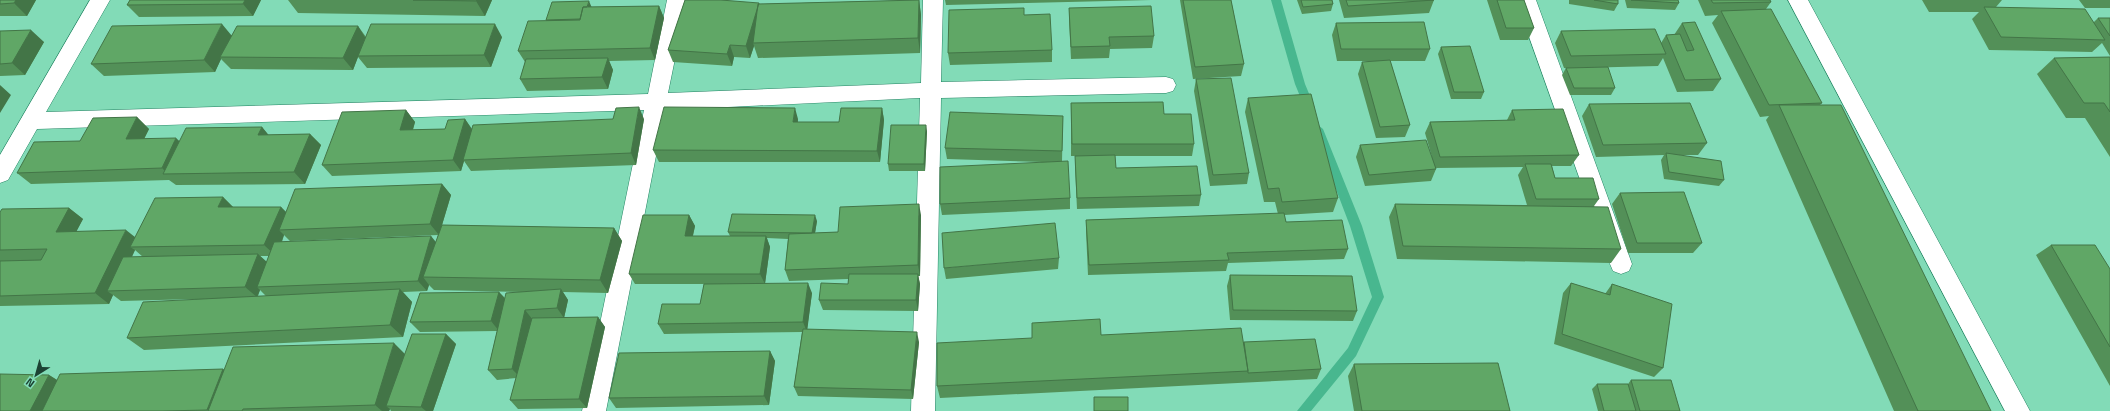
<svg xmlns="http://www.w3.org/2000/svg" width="2110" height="411" font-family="'Titillium Web',sans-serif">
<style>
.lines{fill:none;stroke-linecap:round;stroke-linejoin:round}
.stream{fill:#48b78f;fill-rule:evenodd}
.minor-casing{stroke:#248363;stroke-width:1}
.minor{fill:#fff;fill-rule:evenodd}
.wall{fill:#539058;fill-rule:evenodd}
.shaded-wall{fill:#437547}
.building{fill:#60a766;stroke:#437547}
</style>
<rect width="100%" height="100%" fill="#82dbb7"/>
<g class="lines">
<path class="stream" d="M 1271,0 L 1281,0 L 1305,84 L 1315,108 L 1314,111 L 1306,111 L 1295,84 Z
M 1318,125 L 1323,129 L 1362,226 L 1384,297 L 1356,356 L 1311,411 L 1297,411 L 1348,348 L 1372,297 L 1350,226 L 1313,129 Z"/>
<g class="minor-casing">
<path id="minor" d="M 90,0 L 110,0 L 46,112 L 648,94 L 667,0 L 687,0 L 668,93 L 921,83 L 923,0 L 943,0 L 941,82 L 1166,77 L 1173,79 L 1176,85 L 1173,91 L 1166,93 L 941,98 L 935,411 L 911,411 L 920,98 L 665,110 L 606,411 L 582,411 L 644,110 L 37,129 L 8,180 L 0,183 L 0,155 Z
M 1516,0 L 1536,0 L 1632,264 L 1629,271 L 1621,274 L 1613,271 L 1610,264 Z
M 1788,0 L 1808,0 L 2030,411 L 2005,411 Z"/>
</g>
<use href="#minor" class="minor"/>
</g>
<path class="wall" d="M 0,0 L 36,0 L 27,16 L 0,16 Z
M 130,0 L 261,0 L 253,16 L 139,17 L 127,5 Z
M 288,0 L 492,0 L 485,16 L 298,13 Z
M 685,0 L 727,0 L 727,1 L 759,4 L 919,0 L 921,15 L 920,53 L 758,58 L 754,46 L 750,58 L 734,57 L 732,66 L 673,62 L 668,50 Z
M 945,0 L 1151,0 L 946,5 Z
M 1180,0 L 1231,0 L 1244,64 L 1241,76 L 1193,79 Z
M 1297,0 L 1332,0 L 1333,4 L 1331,11 L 1302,14 Z
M 1339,0 L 1434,0 L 1429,13 L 1344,18 Z
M 1487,0 L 1524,0 L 1534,28 L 1528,40 L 1500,40 Z
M 1569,0 L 1618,0 L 1618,4 L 1614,11 L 1569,4 Z
M 1625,0 L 1678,0 L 1679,3 L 1675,10 L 1627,8 Z
M 1698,0 L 1770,0 L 1771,2 L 1766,9 L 1822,103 L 1820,105 L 1991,411 L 1894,411 L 1766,120 L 1769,116 L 1760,117 L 1712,23 L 1718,15 L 1705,16 Z
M 1922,0 L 2002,0 L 1996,7 L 2094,22 L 2098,18 L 2110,18 L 2110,56 L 2102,43 L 2092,52 L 1989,50 L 1972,19 L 1979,12 L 1929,12 Z
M 2079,0 L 2110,0 L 2110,8 L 2085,8 Z
M 659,6 L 664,18 L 655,60 L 609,61 L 613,70 L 608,89 L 527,91 L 520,79 L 525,62 L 518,51 L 547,21 L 546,20 L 592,7 Z
M 1069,8 L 1154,36 L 1152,48 L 1110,49 L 1109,58 L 1071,59 L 1069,20 Z
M 1024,15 L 1052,50 L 1052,62 L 950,65 L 948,53 Z
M 1336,23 L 1430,49 L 1425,61 L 1390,61 L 1410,125 L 1405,137 L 1376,138 L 1358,74 L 1362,62 L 1384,61 L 1337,61 L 1332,35 Z
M 1682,23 L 1721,79 L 1713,91 L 1677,92 L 1663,58 L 1658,66 L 1578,68 L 1615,88 L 1611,95 L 1570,95 L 1562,75 L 1566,68 L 1564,68 L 1555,43 L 1561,31 L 1661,43 L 1666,35 L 1674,35 Z
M 358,26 L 366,37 L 502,37 L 491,67 L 367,68 L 358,57 L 353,70 L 231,69 L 221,59 L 215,72 L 104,76 L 91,64 L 232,35 Z
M 0,31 L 44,42 L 25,75 L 0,76 Z
M 1441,47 L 1484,92 L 1481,99 L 1451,99 L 1438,54 Z
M 2110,57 L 2110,157 L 2085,118 L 2066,118 L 2037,74 L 2054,58 Z
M 1196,79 L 1249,173 L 1247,184 L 1210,186 L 1194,91 Z
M 1248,98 L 1338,198 L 1333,212 L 1284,215 L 1286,222 L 1348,249 L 1344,259 L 1228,263 L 1226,271 L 1088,275 L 1086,231 L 1086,220 L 1278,214 L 1275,202 L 1264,202 L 1245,112 Z
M 1071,103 L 1164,114 L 1194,144 L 1192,156 L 1115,156 L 1116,168 L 1201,195 L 1199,206 L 1077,209 L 1075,167 L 1075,156 L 1071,156 Z
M 1589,104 L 1707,143 L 1698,155 L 1678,155 L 1724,180 L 1719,186 L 1664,179 L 1661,160 L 1664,155 L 1596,157 L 1582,116 Z
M 882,108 L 884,120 L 880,162 L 659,162 L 653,150 L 798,119 L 798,122 L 839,122 Z
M 406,110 L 415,122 L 413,130 L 445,129 L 465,119 L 472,129 L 644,119 L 636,165 L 471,171 L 464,161 L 461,171 L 332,176 L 322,165 Z
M 1512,110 L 1579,155 L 1571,166 L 1552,166 L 1555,178 L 1599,199 L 1594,206 L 1621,249 L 1611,263 L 1397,259 L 1389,217 L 1395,204 L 1527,205 L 1518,175 L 1523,167 L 1435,168 L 1436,169 L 1431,181 L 1365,186 L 1356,157 L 1360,145 L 1432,157 L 1425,133 L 1430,122 L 1507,120 Z
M 1063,116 L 1062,161 L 1070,198 L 1070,209 L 942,215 L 940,204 L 1042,162 L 947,159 L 945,148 Z
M 137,117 L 149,129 L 144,139 L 180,142 L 262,127 L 268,135 L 310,134 L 321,145 L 305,184 L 176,185 L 169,180 L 31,184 L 17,173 L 80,141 Z
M 927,131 L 925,171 L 889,171 L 888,164 Z
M 442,184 L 451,195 L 442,225 L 614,228 L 622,241 L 608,293 L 563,292 L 568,300 L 564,318 L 598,317 L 605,327 L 587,408 L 518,409 L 510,400 L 516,378 L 497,380 L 488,370 L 497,331 L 420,332 L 410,322 L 499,292 L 505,298 L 523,292 L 434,290 L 429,285 L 427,291 L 403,292 L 412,302 L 403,337 L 144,350 L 127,338 L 196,299 L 121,301 L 113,295 L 109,304 L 0,306 L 0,212 L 69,208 L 83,219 L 76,231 L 135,237 L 223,197 L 233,207 L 281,207 L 286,212 ZM 284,235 L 290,241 L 438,235 L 436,242 L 282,242 ZM 135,250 L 143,257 L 132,257 ZM 260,256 L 269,256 L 267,262 ZM 260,290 L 266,296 L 258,296 Z
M 1620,193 L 1702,243 L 1693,253 L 1628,253 L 1612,204 Z
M 689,215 L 695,226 L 693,236 L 730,236 L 728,232 L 817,221 L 815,233 L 838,232 L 921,215 L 920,276 L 918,276 L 920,284 L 918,311 L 823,310 L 819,300 L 848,284 L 848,279 L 789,281 L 785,270 L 788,239 L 767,238 L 770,247 L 765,283 L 812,293 L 807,329 L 919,342 L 913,399 L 798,396 L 794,387 L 802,332 L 664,334 L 658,324 L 700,304 L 704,284 L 635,284 L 629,274 Z
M 2051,245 L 2110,269 L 2110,386 L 2036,255 Z
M 1059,258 L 1058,269 L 946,279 L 944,268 Z
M 1230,275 L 1357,311 L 1353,321 L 1230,320 L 1227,286 Z
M 1571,283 L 1605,294 L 1612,284 L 1663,368 L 1654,377 L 1554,344 L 1563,293 Z
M 446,334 L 456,344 L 433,411 L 391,411 L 390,409 L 389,411 L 0,411 L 49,375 L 57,380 L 223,369 L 224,370 L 405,354 Z
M 1101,335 L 1244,342 L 1321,369 L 1317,379 L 940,398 L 937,386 Z
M 770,351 L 775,361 L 769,405 L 616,408 L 609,398 Z
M 1354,364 L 1510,411 L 1354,411 L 1348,376 Z
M 1631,380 L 1680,411 L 1598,411 L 1592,389 L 1597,384 L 1628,384 Z"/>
<path class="shaded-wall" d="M 16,0 L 36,0 L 27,16 L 14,3 Z
M 245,0 L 261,0 L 253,16 L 243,4 Z
M 477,0 L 492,0 L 485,16 L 476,1 Z
M 919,0 L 921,15 L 920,53 L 918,38 Z
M 589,1 L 592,8 L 584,19 Z
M 759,3 L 763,15 L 753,43 L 754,46 L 750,58 L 746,46 Z
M 659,6 L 664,18 L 655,60 L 650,48 Z
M 222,24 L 232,36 L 220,57 L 221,59 L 215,72 L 204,60 Z
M 495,24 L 502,37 L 491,67 L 484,55 Z
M 358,26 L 366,39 L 358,56 L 358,57 L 353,70 L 343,58 Z
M 31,30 L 44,42 L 25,75 L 12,63 Z
M 730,45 L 734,57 L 732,66 L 727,54 Z
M 608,58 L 613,70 L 608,89 L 602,77 Z
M 0,85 L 11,95 L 0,113 Z
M 639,107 L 644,119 L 636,165 L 631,153 Z
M 795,108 L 798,119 L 796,133 L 793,122 Z
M 882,108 L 884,120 L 880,162 L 877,151 Z
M 406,110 L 415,122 L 409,142 L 400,130 Z
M 137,117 L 149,129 L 138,151 L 126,139 Z
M 465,119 L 473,131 L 463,160 L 464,161 L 461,171 L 453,160 Z
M 926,125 L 927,131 L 925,171 L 924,164 Z
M 262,127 L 272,139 L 258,135 Z
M 310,134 L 321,145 L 305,184 L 294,172 Z
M 176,138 L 188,149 L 168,174 L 162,168 Z
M 442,184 L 451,195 L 439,235 L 430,224 Z
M 223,197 L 234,208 L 218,207 Z
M 919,204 L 921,215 L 920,276 L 918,265 Z
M 281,207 L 292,218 L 279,230 L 284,235 L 276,256 L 264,245 Z
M 69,208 L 83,219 L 71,242 L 56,232 Z
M 689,215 L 695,226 L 690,247 L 685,236 Z
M 815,215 L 817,221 L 814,239 L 812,233 Z
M 614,228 L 622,241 L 608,293 L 600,280 Z
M 126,230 L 140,241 L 130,247 L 135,250 L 115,290 L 107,291 L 113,295 L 109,304 L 95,293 Z
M 431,236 L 440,247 L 423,277 L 429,285 L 427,291 L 418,281 Z
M 766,236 L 770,247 L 765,284 L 760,274 Z
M 258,254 L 270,265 L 257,287 L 260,290 L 257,297 L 245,287 Z
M 918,274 L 920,284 L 918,311 L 916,300 Z
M 808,283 L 812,293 L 807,332 L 803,322 Z
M 400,289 L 412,302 L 403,337 L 390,325 Z
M 561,289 L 568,300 L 564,318 L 557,308 Z
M 499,292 L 508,302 L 499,331 L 491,321 Z
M 525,310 L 533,320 L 521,378 L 512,369 Z
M 598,317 L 605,327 L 587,408 L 579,399 Z
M 917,332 L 919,342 L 913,399 L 911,390 Z
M 446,334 L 456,344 L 433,411 L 426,411 L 421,407 Z
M 394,343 L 406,355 L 386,406 L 390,409 L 389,411 L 382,411 L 375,405 Z
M 770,351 L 775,361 L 769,405 L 764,396 Z
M 223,369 L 236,379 L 209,411 L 207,410 Z
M 49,375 L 65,385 L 51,411 L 30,411 Z"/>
<path class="building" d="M 0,0 L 16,0 L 14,3 L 0,4 Z
M 130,0 L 245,0 L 243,4 L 127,5 Z
M 413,0 L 477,0 L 476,1 Z
M 685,0 L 721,0 L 759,3 L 746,46 L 730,45 L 727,54 L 668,50 Z
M 919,0 L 918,38 L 753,43 L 758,4 Z
M 1183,0 L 1231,0 L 1244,64 L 1195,67 Z
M 1301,0 L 1332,0 L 1333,4 L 1303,7 Z
M 1346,0 L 1434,0 L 1348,6 Z
M 1497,0 L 1524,0 L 1534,28 L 1506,28 Z
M 1594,0 L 1618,0 L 1618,4 Z
M 1631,0 L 1678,0 L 1679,3 Z
M 1711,0 L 1770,0 L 1771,2 L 1713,3 Z
M 589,1 L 587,7 L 583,7 L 580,19 L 546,20 L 552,2 Z
M 659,6 L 650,48 L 518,51 L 528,21 L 580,20 L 583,7 Z
M 1151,6 L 1154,36 L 1109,37 L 1110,46 L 1071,47 L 1069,8 Z
M 1984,7 L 2085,9 L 2105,40 L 2001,37 Z
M 1024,8 L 1024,15 L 1050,14 L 1052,50 L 948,53 L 949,10 Z
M 1771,9 L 1822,103 L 1769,105 L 1721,11 Z
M 2098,18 L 2110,18 L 2110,36 Z
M 1424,22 L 1430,49 L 1341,49 L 1336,23 Z
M 1695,22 L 1721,79 L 1685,80 L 1666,35 L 1680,34 L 1687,51 L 1694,50 L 1682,23 Z
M 222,24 L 204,60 L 91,64 L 112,26 Z
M 371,24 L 495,24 L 484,55 L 358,56 Z
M 237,26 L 358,26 L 343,58 L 220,57 Z
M 1655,29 L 1666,54 L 1571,56 L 1561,31 Z
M 31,30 L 12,63 L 0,64 L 0,31 Z
M 1470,46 L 1484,92 L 1454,92 L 1441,47 Z
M 2110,57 L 2110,112 L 2104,103 L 2084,103 L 2054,58 Z
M 608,58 L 602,77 L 520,79 L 526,59 Z
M 1390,60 L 1410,125 L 1380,127 L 1362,62 Z
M 1608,67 L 1615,88 L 1574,88 L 1566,68 Z
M 1231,78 L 1249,173 L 1213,175 L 1196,79 Z
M 1311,94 L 1338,198 L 1282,202 L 1279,188 L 1268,189 L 1248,98 Z
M 1163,102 L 1164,114 L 1191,114 L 1194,144 L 1072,144 L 1071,103 Z
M 1690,103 L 1707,143 L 1603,145 L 1589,104 Z
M 1779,105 L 1841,105 L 1991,411 L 1918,411 Z
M 639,107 L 631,153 L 463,160 L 473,125 L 613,119 L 616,108 Z
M 664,107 L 795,108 L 793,122 L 839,122 L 841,108 L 882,108 L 877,151 L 653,150 Z
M 1563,109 L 1579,155 L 1440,157 L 1430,122 L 1515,120 L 1512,110 Z
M 406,110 L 400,130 L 445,129 L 448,120 L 465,119 L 453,160 L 322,165 L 342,112 Z
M 950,112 L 1063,116 L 1062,151 L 945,148 Z
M 137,117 L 126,139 L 176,138 L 162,168 L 17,173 L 34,142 L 80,141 L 93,118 Z
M 891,125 L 926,125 L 924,164 L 888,164 Z
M 262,127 L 258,135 L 310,134 L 294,172 L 163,174 L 186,128 Z
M 1426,140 L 1436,169 L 1369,175 L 1360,145 Z
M 1666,153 L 1721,161 L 1724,180 L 1669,172 Z
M 1115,155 L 1116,168 L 1197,166 L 1201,195 L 1077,198 L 1075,156 Z
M 1068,161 L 1070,198 L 940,204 L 940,167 Z
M 1525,164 L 1551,164 L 1555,178 L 1593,178 L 1599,199 L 1536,199 Z
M 442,184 L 430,224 L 279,230 L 295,189 Z
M 1684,192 L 1702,243 L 1637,243 L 1620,193 Z
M 223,197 L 218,207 L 281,207 L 264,245 L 130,247 L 155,198 Z
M 919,204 L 918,265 L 785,270 L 789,234 L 838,232 L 840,207 Z
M 1395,204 L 1608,207 L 1621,249 L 1403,246 Z
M 69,208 L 56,232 L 126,230 L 95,293 L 0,296 L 0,261 L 41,260 L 47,249 L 0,250 L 0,212 L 2,209 Z
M 1284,213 L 1286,222 L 1342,220 L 1348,249 L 1227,253 L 1229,260 L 1089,265 L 1086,220 Z
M 732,214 L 815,215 L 812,233 L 728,232 Z
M 643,215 L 689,215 L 685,236 L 766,236 L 760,274 L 629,274 Z
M 1055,223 L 1059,258 L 944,268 L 942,233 Z
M 442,225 L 614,228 L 600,280 L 423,277 Z
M 431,236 L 418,281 L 257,287 L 274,242 Z
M 2051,245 L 2095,245 L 2110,269 L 2110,347 Z
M 258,254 L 245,287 L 107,291 L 123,257 Z
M 849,274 L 918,274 L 916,300 L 819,300 L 821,283 L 848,284 Z
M 1230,275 L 1352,276 L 1357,311 L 1233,310 Z
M 808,283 L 803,322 L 658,324 L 662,304 L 700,304 L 704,284 Z
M 1571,283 L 1610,295 L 1612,284 L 1672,304 L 1663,368 L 1562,334 Z
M 400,289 L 390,325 L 127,338 L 143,302 Z
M 561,289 L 557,308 L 525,310 L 512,369 L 488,370 L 506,293 Z
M 499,292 L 491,321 L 410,322 L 420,293 Z
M 598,317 L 579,399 L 510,400 L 532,318 Z
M 1100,319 L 1101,335 L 1241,328 L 1248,371 L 937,386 L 937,343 L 1032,338 L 1032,323 Z
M 803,329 L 917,332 L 911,390 L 794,387 Z
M 412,334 L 446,334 L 421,407 L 386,406 Z
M 1315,339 L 1321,369 L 1248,373 L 1248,371 L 1244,342 Z
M 394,343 L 375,405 L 243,409 L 242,411 L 208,411 L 233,347 Z
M 770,351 L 764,396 L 609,398 L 619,353 Z
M 1498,363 L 1510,411 L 1362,411 L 1354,364 Z
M 223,369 L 207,410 L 163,411 L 42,411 L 60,374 Z
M 0,374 L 49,375 L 30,411 L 0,411 Z
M 1631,380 L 1671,380 L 1680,411 L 1640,411 Z
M 1597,384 L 1628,384 L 1636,411 L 1604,411 Z
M 1094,397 L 1128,397 L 1128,411 L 1094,411 Z"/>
<g transform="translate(36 375) rotate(217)" stroke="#82dbb7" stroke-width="3" paint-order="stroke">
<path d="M0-3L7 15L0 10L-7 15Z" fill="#1c4233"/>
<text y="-6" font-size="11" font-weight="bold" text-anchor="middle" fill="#1c4233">N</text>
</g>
</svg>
